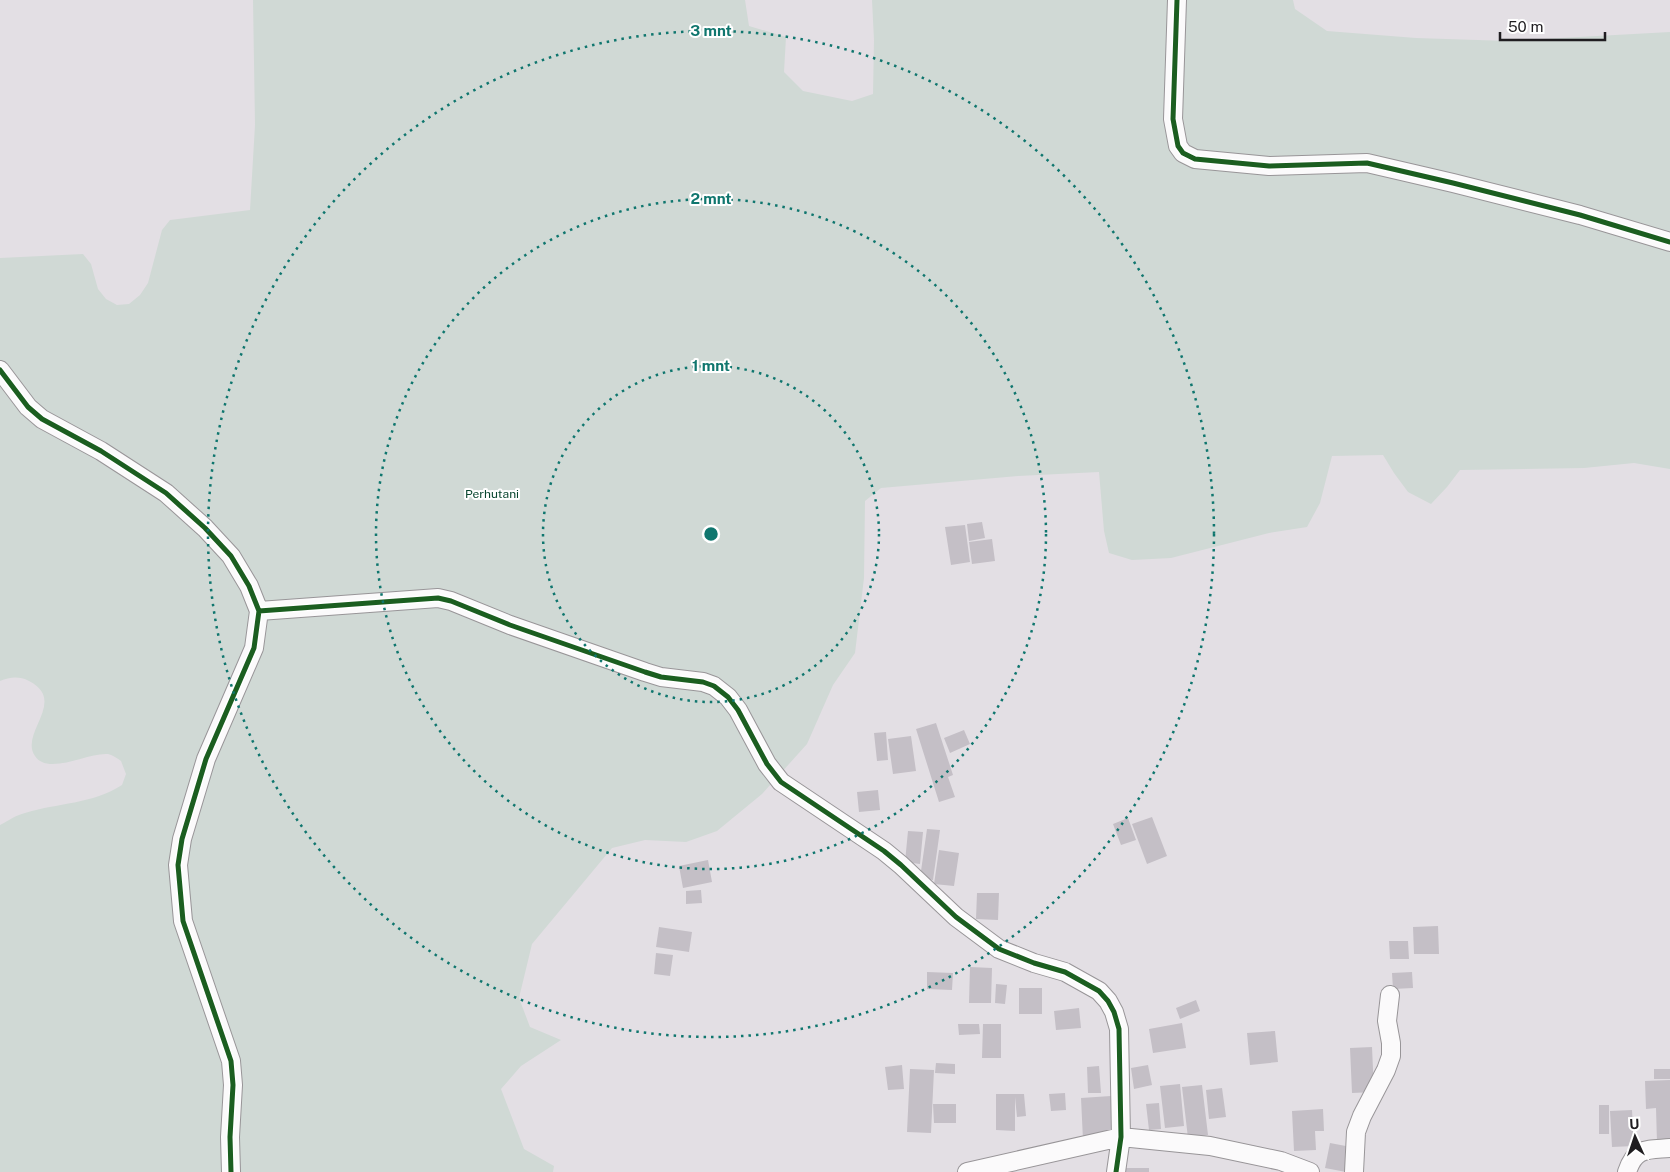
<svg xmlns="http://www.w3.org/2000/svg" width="1670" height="1172" font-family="'Public Sans',sans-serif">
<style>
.green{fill:#d0d9d5}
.building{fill:#c4bfc6}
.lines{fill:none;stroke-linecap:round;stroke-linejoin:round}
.minor-casing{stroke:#989598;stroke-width:20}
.minor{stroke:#fbfafb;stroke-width:18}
.cycleway-casing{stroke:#fff;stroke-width:8}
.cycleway{stroke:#1b5e20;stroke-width:5}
.ring{fill:none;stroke:#0f766e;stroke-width:2.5;stroke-dasharray:2.5 5}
.labels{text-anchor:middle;stroke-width:4;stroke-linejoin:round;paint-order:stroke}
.park-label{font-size:12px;fill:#08452e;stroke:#fff}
.centre{fill:#0f766e;stroke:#fff;stroke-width:2.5}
.ring-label{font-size:15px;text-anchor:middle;font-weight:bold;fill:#0f766e;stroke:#fff;stroke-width:4;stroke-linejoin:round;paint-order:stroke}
</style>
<rect width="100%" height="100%" fill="#e3dfe4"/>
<path class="green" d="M 253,0 L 745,0 L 749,26 L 786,37 L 784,72 L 803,91 L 852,101 L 873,94 L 874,40 L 872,0 L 1293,0 L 1295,9 L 1327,31 L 1416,38 L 1508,41 L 1670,32 L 1670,469 L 1634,463 L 1584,468 L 1460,470 L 1447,487 L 1431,504 L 1408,492 L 1394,473 L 1383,455 L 1332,456 L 1320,503 L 1307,527 L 1269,533 L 1171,558 L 1132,560 L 1109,553 L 1104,531 L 1099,472 L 1018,476 L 881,488 L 865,501 L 864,578 L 855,653 L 833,685 L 807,744 L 762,794 L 717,831 L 686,842 L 645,840 L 612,848 L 532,944 L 519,998 L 530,1027 L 561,1040 L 521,1066 L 501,1089 L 524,1149 L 554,1166 L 553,1172 L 0,1172 L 0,825 C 8,821 16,815 25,813 C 57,803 93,804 122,785 L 126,774 L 121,761 C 117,758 112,755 108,754 C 88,752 48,776 35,756 C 19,733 68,701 29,681 C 19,676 10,677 0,681 L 0,258 L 83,254 L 91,264 L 98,289 L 106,299 L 117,305 L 129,304 L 140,295 L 148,283 L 162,230 L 170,220 L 250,210 L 255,125 Z"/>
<path class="building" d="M 982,522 L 985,538 L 969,541 L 967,524 Z
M 965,525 L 970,562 L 951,565 L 945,527 Z
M 992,539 L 995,561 L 972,564 L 969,542 Z
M 936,723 L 953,775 L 948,777 L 955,797 L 939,802 L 916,729 Z
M 964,730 L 970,744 L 950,753 L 944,738 Z
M 886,732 L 888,760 L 877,761 L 874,733 Z
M 911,736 L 916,771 L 893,774 L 888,739 Z
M 878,790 L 880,810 L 859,812 L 857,792 Z
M 1152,817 L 1167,856 L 1147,864 L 1132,824 Z
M 1128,818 L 1136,840 L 1121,845 L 1113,824 Z
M 927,829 L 940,830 L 933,880 L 920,878 Z
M 908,831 L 923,832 L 920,864 L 905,862 Z
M 939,850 L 959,853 L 954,886 L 934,884 Z
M 708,860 L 712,882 L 683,888 L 679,866 Z
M 701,890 L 702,903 L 686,904 L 686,891 Z
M 977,893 L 999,893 L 998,920 L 976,919 Z
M 1438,926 L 1439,954 L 1414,954 L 1413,927 Z
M 659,927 L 692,932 L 689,952 L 656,947 Z
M 1389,941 L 1408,941 L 1409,959 L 1390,959 Z
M 656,953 L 673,955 L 670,976 L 654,974 Z
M 970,967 L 992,968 L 991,1003 L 969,1003 Z
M 927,972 L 953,973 L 952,990 L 927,989 Z
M 1412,972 L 1413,988 L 1393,989 L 1392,973 Z
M 996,984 L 1007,985 L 1005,1004 L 995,1003 Z
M 1019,988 L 1042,988 L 1042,1014 L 1019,1014 Z
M 1196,1000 L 1200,1011 L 1180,1019 L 1176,1008 Z
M 1079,1008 L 1081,1028 L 1056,1030 L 1054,1011 Z
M 1182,1023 L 1186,1048 L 1153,1053 L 1149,1029 Z
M 958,1024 L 979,1024 L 980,1034 L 959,1035 Z
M 983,1024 L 1001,1024 L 1001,1058 L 982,1058 Z
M 1275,1031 L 1278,1062 L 1250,1065 L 1247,1033 Z
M 1372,1047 L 1374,1092 L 1352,1093 L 1350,1048 Z
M 936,1063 L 955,1064 L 955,1074 L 935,1073 Z
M 902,1065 L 904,1089 L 888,1090 L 885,1067 Z
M 1148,1065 L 1152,1085 L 1134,1089 L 1131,1068 Z
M 1099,1066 L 1101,1093 L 1088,1093 L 1087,1067 Z
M 910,1069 L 934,1070 L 931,1133 L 907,1132 Z
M 1654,1069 L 1670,1069 L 1670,1079 L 1654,1079 Z
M 1670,1080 L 1670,1142 L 1657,1143 L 1656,1108 L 1646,1109 L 1645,1081 Z
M 1180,1084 L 1184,1126 L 1165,1128 L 1160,1086 Z
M 1202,1085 L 1208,1135 L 1188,1138 L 1182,1087 Z
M 1222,1088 L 1226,1117 L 1209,1119 L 1206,1090 Z
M 1065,1093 L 1066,1110 L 1051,1111 L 1049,1094 Z
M 996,1094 L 1024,1094 L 1026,1116 L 1017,1117 L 1015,1097 L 1015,1131 L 996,1130 Z
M 1111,1096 L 1113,1138 L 1083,1140 L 1081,1098 Z
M 1159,1103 L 1161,1129 L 1149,1130 L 1146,1104 Z
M 933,1104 L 956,1104 L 956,1123 L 934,1123 Z
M 1599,1105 L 1609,1105 L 1609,1134 L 1599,1134 Z
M 1323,1109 L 1324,1131 L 1315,1131 L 1316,1150 L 1294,1151 L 1292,1111 Z
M 1632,1110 L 1634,1146 L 1612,1147 L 1610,1111 Z
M 1330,1143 L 1351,1147 L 1346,1172 L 1325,1168 Z
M 1120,1168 L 1149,1168 L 1149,1172 L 1120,1172 Z"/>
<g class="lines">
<g class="minor-casing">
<path id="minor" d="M 1177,0 L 1173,119 L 1178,146 L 1183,153 L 1195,159 L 1269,166 L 1367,163 L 1453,183 L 1580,215 L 1670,242
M 0,370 L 28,407 L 42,419 L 101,451 L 166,493 L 205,528 L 231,556 L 249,586 L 259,611 L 254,648 L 206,759 L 182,839 L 178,865 L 183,921 L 231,1061 L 233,1085 L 230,1137 L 231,1172
M 259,611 L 438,598 L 451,601 L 510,625 L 645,672 L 661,677 L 703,682 L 714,686 L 728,697 L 738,710 L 767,764 L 781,782 L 884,851 L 901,865 L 956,917 L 999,949 L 1034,963 L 1065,972 L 1099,991 L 1108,1001 L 1114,1012 L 1119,1029 L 1121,1137 L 1116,1172
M 967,1172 L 1121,1137 L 1210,1146 L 1281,1161 L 1310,1172
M 1354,1172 L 1356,1132 L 1362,1116 L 1386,1070 L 1391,1056 L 1391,1043 L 1387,1021 L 1390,995
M 1627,1172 C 1635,1147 1647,1150 1670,1148"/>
</g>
<use href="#minor" class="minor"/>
<g class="cycleway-casing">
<path id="cycleway" d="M 1177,0 L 1173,119 L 1178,146 L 1183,153 L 1195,159 L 1269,166 L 1367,163 L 1453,183 L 1580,215 L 1670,242
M 0,370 L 28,407 L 42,419 L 101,451 L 166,493 L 205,528 L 231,556 L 249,586 L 259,611 L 254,648 L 206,759 L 182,839 L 178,865 L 183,921 L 231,1061 L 233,1085 L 230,1137 L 231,1172
M 259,611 L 438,598 L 451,601 L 510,625 L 645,672 L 661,677 L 703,682 L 714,686 L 728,697 L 738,710 L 767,764 L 781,782 L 884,851 L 901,865 L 956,917 L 999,949 L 1034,963 L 1065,972 L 1099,991 L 1108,1001 L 1114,1012 L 1119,1029 L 1121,1137 L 1116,1172"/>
</g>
<use href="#cycleway" class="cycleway"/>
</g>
<g class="ring">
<circle cx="711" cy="534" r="168"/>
<circle cx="711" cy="534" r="335"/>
<circle cx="711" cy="534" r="503"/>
</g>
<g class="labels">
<g class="park-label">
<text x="492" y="498">Perhutani</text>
</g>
</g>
<circle cx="711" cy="534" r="8" class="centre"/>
<g class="ring-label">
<text x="711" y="36">3 mnt</text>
<text x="711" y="204">2 mnt</text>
<text x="711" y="371">1 mnt</text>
</g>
<g transform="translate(1635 1137) rotate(357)" stroke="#ffffff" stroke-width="4" paint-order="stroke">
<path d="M0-4L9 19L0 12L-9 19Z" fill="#1f1d20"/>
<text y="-8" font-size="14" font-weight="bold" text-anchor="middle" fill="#1f1d20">U</text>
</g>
<path d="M1500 32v8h105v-8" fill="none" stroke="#1f1d20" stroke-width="2.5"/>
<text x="1508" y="32" font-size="15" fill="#1f1d20" stroke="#ffffff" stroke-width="4" paint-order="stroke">50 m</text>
</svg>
